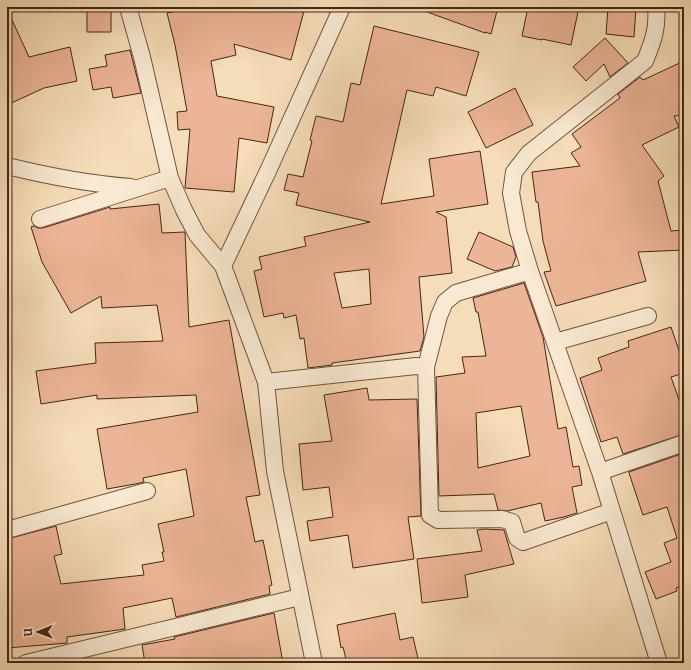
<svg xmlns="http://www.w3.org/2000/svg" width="691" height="670" font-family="'IM FELL French Canon',serif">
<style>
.building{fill:#edb597;stroke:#452615;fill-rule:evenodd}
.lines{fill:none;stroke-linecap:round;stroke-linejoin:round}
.street-casing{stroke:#71543e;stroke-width:18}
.street{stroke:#f9e9d2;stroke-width:16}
</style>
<rect width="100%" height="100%" fill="#f6ddb9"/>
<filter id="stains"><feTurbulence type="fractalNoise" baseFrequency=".005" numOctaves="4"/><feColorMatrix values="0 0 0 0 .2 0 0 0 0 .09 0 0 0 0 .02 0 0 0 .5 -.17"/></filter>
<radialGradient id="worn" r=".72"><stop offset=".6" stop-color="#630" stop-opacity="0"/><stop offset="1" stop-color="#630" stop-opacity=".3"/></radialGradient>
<path class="building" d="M 87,7 L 111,7 L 111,32 L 87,32 Z
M 196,7 L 305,7 L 291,60 L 234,44 L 236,55 L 211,61 L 217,96 L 274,107 L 267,143 L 239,138 L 234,192 L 185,188 L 190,129 L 178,130 L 177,112 L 187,111 L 175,45 L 167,13 Z
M 419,7 L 498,7 L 491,34 L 485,32 L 485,33 L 419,9 Z
M 528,7 L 579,7 L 571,45 L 542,39 L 542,40 L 522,36 Z
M 608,7 L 636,7 L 634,37 L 606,34 Z
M 7,9 L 29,57 L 70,47 L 77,81 L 44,88 L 7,105 Z
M 374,26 L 479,52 L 466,96 L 436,87 L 433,96 L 407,90 L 381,204 L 434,196 L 429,159 L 480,151 L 488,204 L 436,212 L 446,217 L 452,273 L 419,277 L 424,337 L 420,351 L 332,363 L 332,365 L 308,368 L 304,338 L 300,339 L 296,315 L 284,318 L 283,313 L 264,317 L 254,271 L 262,269 L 259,257 L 306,246 L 304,237 L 370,222 L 296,205 L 299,193 L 284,190 L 288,174 L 303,177 L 312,141 L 310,140 L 316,116 L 343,122 L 351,83 L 360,85 ZM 369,269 L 371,304 L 342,308 L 334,273 Z
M 605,38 L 628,63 L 610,77 L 604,64 L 586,81 L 573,67 Z
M 130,50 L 141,93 L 113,98 L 111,87 L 93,90 L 89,69 L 107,66 L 105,55 Z
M 684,61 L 684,115 L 674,116 L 679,127 L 642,145 L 664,176 L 658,181 L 671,231 L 684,230 L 684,250 L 638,252 L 646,281 L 556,306 L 544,272 L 551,271 L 543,241 L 538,202 L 536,202 L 532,172 L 580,166 L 571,153 L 581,147 L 572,134 L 620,98 L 618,94 L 640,77 L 643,80 Z
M 515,88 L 533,125 L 486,148 L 468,112 Z
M 159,204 L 162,233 L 185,232 L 189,327 L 229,320 L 260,495 L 246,497 L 255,542 L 263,540 L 272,585 L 269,586 L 270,594 L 176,617 L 172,598 L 123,608 L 125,629 L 67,637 L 67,643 L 7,648 L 7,539 L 56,526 L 62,554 L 54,556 L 61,584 L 144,575 L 142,565 L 164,561 L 162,552 L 164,552 L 158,524 L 194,516 L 186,469 L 143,478 L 144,482 L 135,484 L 107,489 L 97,429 L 198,412 L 196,395 L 97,399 L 97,395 L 41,404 L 36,371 L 96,363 L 95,343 L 163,341 L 157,305 L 102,308 L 101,296 L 71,313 L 42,262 L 31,227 L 34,226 L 38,228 L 43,228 L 110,207 L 110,209 Z
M 479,232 L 513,247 L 516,257 L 512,267 L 495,271 L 467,259 Z
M 524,283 L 543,337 L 558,429 L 566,427 L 573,467 L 579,466 L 582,485 L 572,487 L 577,513 L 564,517 L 545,521 L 541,503 L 507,511 L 498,510 L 494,494 L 439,496 L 436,377 L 465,373 L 462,357 L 486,356 L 478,312 L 476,312 L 473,298 ZM 521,406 L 530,456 L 478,468 L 476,413 Z
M 671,327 L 684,365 L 684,373 L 671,377 L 684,414 L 684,434 L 623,454 L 617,437 L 601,442 L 580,378 L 602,370 L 598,358 L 629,347 L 628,341 Z
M 367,388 L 369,400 L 417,399 L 421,516 L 408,517 L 414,559 L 353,568 L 348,535 L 310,541 L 307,521 L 333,517 L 329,487 L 303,490 L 299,444 L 332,441 L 324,395 Z
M 684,453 L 684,592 L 681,593 L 679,587 L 676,588 L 677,591 L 656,599 L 645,572 L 671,562 L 664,543 L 677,538 L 667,507 L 643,515 L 629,473 L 629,472 Z
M 484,529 L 504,530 L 514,564 L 465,575 L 468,597 L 422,603 L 417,559 L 482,551 L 477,530 Z
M 274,613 L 283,663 L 145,663 L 142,645 L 175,639 L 174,637 Z
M 395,613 L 400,640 L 413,637 L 419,663 L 347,663 L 343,647 L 341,648 L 337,625 Z"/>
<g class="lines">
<g class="street-casing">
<path id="street" d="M 128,7 L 142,57 L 170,178 L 184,210 L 197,235 L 223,266 L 266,382 L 275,471 L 314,663
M 656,7 C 658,29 653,41 645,61 L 529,153 L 514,172 L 511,193 L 518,231 L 530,271 L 600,472 L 659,663
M 7,166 C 48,176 89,184 131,187
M 40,219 L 170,178
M 223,266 L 268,171 L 342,7
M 555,342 L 648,316
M 426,367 L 439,316 L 445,302 L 456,293 L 530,271
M 266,382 L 416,366 L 426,367 L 430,515 L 438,520 L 502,519 L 512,522 L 517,538 L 523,542 L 612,511
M 600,472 L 684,443
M 7,530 L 147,491
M 26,663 L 300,597"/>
</g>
<use href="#street" class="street"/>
</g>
<rect width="691" height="670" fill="none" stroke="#f6ddb9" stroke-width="24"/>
<rect x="8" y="8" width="675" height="654" fill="none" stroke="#452615" stroke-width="2"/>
<rect x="12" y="12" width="667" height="646" fill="none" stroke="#452615"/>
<g transform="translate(38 632) rotate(269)" stroke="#f9e9d2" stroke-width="3" paint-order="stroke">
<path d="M0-3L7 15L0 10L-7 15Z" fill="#452615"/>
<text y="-6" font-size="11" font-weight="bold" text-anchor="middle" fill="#452615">U</text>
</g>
<rect width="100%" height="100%" filter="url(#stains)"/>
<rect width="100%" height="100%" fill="url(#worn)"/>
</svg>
